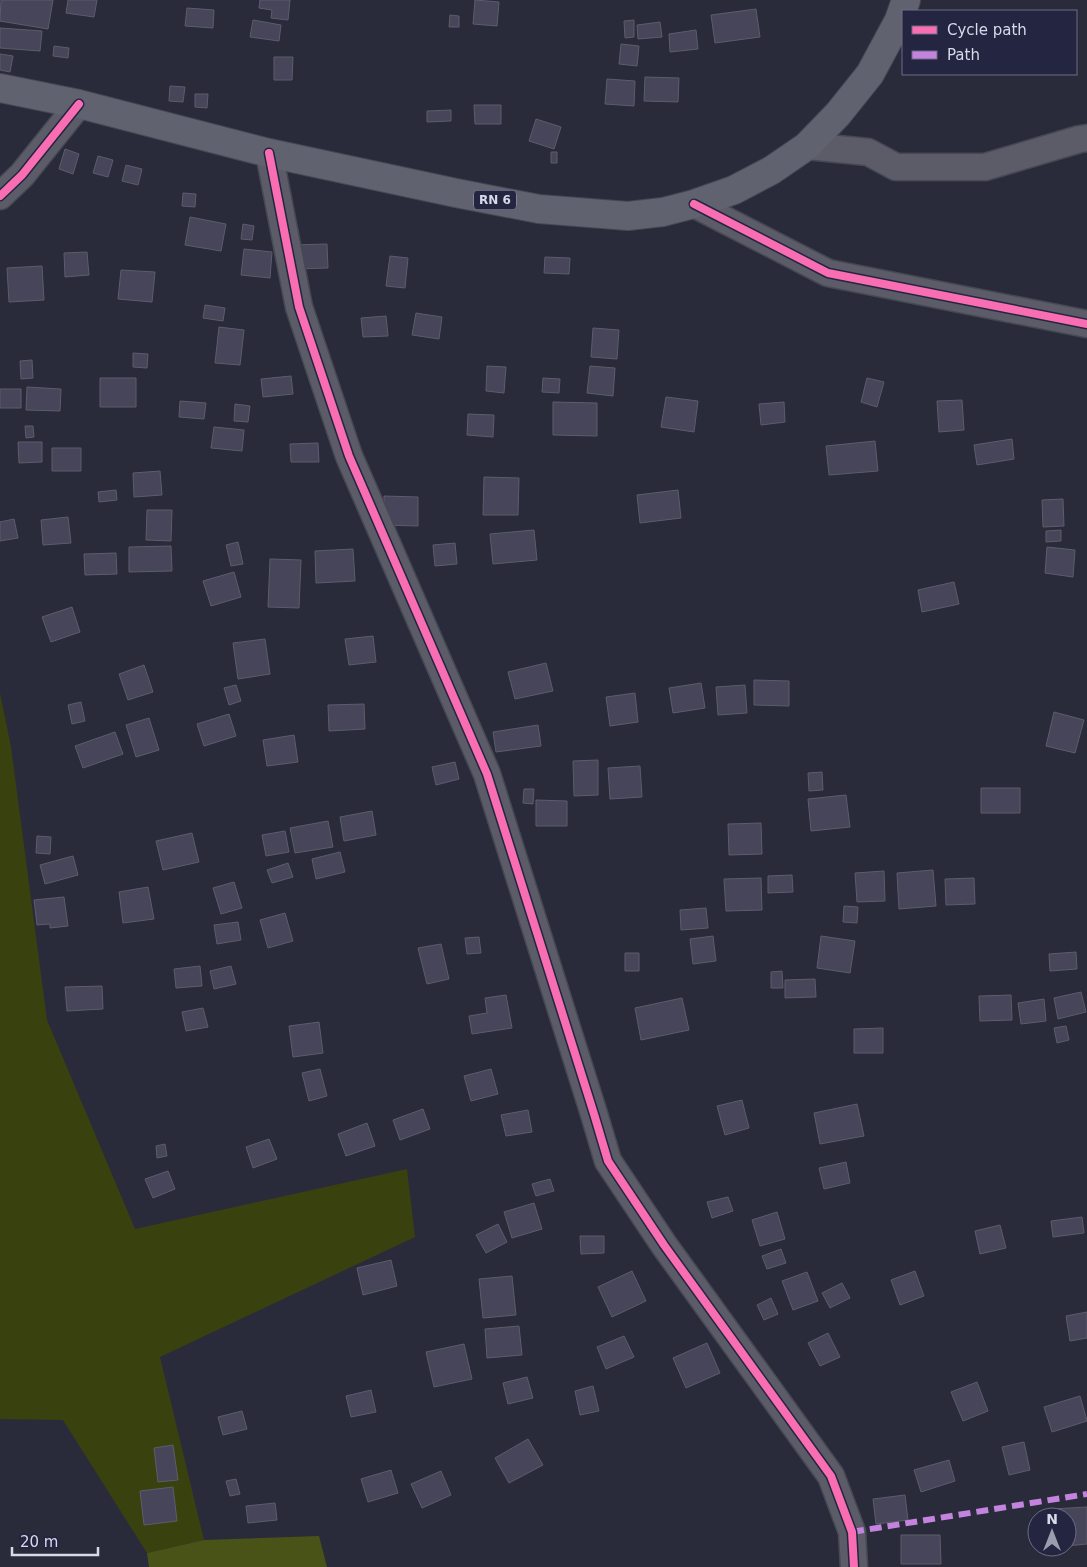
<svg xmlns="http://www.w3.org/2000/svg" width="1087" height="1567" font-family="'DejaVu Sans',sans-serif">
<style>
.green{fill:#39410f}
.forest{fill:#495318}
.building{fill:#46455a;stroke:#5c5d6a}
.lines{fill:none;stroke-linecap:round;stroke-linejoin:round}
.street-casing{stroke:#474855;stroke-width:29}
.primary-casing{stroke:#474855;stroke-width:30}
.street{stroke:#5b5c68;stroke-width:26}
.primary{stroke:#616270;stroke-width:28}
.quiet{stroke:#c483df;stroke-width:6;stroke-dasharray:12 6;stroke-linecap:butt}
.cycleway-casing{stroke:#242540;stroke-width:11}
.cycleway{stroke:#f96db3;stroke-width:8}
.labels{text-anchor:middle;stroke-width:4;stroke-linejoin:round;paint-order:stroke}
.shield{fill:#242540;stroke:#a2a3b8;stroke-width:1}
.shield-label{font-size:12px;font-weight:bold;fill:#d8d9eb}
</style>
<rect width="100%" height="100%" fill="#2a2b3a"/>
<path class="green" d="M 0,693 L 11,747 L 47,1020 L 135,1229 L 407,1169 L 415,1237 L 160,1357 L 204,1540 L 147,1553 L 63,1420 L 0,1419 Z"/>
<path class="forest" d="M 319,1536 L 327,1567 L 149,1567 L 147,1553 L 204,1540 Z"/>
<path class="building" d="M 1,0 L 53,0 L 48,29 L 0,21 Z
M 68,0 L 97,0 L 94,17 L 66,13 Z
M 260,0 L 290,0 L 288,20 L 271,18 L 272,10 L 259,8 Z
M 475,0 L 499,2 L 497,26 L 473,24 Z
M 187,8 L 214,10 L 213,28 L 185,26 Z
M 756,9 L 760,37 L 715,43 L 711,15 Z
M 450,15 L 459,16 L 459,27 L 449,27 Z
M 253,20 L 281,25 L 279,41 L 250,37 Z
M 634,20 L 634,37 L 625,38 L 624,21 Z
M 660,22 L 662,37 L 638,39 L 637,25 Z
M 0,28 L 42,31 L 40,51 L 0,48 Z
M 696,30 L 698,49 L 670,52 L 669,34 Z
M 621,44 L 639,46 L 637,66 L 619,64 Z
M 54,46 L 69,48 L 68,58 L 53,56 Z
M 0,54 L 13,56 L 10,72 L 0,70 Z
M 274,57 L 293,57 L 292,80 L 274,80 Z
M 645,77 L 679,78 L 678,102 L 644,101 Z
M 607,79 L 635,81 L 634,106 L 605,104 Z
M 170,86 L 185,87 L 183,102 L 169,101 Z
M 195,94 L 208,94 L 207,108 L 195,107 Z
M 474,105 L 501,105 L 501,124 L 475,124 Z
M 451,110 L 451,121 L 427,122 L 427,111 Z
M 536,119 L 561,127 L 554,149 L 529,141 Z
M 65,149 L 79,154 L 73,174 L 59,169 Z
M 551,152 L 557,152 L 557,163 L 551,163 Z
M 98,156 L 113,160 L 108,177 L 93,173 Z
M 126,165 L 142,169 L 138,185 L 122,181 Z
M 183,193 L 196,194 L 195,207 L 182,206 Z
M 190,217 L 226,224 L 221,251 L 185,245 Z
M 243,224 L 254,226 L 252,240 L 241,239 Z
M 327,244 L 328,268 L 294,269 L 293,245 Z
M 244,249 L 272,252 L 270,278 L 241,275 Z
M 87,252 L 89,275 L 65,277 L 64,253 Z
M 390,256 L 408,258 L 405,288 L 386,286 Z
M 545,257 L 570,258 L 569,274 L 544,273 Z
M 42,266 L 44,300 L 9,302 L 7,268 Z
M 121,270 L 155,272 L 152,302 L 118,299 Z
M 205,305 L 225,308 L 223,321 L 203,318 Z
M 416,313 L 442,317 L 439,339 L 412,335 Z
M 386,316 L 388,336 L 363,337 L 361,318 Z
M 219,327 L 244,330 L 240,365 L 215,363 Z
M 593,328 L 619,330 L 617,359 L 591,357 Z
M 133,353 L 148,354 L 147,368 L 133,367 Z
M 32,360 L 33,378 L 21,379 L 20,361 Z
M 487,366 L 506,367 L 504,393 L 486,391 Z
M 590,366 L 615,368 L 613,396 L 587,393 Z
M 291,376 L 293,394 L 263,397 L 261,379 Z
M 100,378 L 136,378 L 136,407 L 100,407 Z
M 543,378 L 560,379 L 559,393 L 542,392 Z
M 867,378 L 884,382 L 877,407 L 861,402 Z
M 27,387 L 61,389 L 60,411 L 26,410 Z
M 0,389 L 21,389 L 21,408 L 0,408 Z
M 666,397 L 698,401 L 694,432 L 661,427 Z
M 962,400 L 964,430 L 939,432 L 937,401 Z
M 180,401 L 206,403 L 204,419 L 179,417 Z
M 553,402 L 597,403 L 597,436 L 553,435 Z
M 784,402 L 785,422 L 761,425 L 759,404 Z
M 235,404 L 250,406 L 248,422 L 234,421 Z
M 468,414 L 494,415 L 493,437 L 467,435 Z
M 25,426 L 33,426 L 34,437 L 26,438 Z
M 214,427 L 244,430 L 242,451 L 211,448 Z
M 1012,439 L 1014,459 L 977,465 L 974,445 Z
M 875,441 L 878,471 L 829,475 L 826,446 Z
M 18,442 L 42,442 L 42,462 L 19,463 Z
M 318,443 L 319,462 L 291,462 L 290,444 Z
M 52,448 L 81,448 L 81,471 L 52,471 Z
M 160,471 L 162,495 L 134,497 L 133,473 Z
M 484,477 L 519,478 L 518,515 L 483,515 Z
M 116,490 L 117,500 L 99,502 L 98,492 Z
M 678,490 L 681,518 L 640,523 L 637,495 Z
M 384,496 L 418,497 L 418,526 L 384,525 Z
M 1063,499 L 1064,526 L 1043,527 L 1042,500 Z
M 147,510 L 172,510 L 171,541 L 146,540 Z
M 68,517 L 71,543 L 43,545 L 41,520 Z
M 14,519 L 18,538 L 0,541 L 0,522 Z
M 534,530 L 537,560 L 493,564 L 490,534 Z
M 1061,530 L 1061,541 L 1046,542 L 1046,531 Z
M 238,542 L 243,564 L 231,566 L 226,545 Z
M 455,543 L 457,564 L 435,566 L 433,545 Z
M 171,546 L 172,571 L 129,572 L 129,547 Z
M 1047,547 L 1075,550 L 1073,577 L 1045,573 Z
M 353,549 L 355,581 L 316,583 L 315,551 Z
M 116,553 L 117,574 L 85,575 L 84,554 Z
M 270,559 L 301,560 L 299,608 L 268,607 Z
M 234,572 L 241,597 L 211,606 L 203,581 Z
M 954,582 L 959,604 L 922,612 L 918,590 Z
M 72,607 L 80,632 L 51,642 L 42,617 Z
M 373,636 L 376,662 L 349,665 L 345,639 Z
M 265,639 L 270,674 L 238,679 L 233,643 Z
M 546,663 L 553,691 L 515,699 L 508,672 Z
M 144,665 L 153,692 L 128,700 L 119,674 Z
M 754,680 L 789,681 L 789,706 L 754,705 Z
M 701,683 L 705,708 L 673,713 L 669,688 Z
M 236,685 L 241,701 L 229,705 L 224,688 Z
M 745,685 L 747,713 L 718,715 L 716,687 Z
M 635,693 L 638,722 L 610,726 L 606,697 Z
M 81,702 L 85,721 L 72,724 L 68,705 Z
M 364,704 L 365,729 L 329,731 L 328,705 Z
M 1054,712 L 1084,720 L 1075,753 L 1046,746 Z
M 229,714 L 236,736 L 204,746 L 197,724 Z
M 149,718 L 159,750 L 136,757 L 126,725 Z
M 538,725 L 541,746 L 496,752 L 493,732 Z
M 115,732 L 123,754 L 83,768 L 75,746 Z
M 294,735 L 298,762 L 267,766 L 263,740 Z
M 598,760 L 598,795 L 574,796 L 573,761 Z
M 455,762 L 459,779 L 436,785 L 432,767 Z
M 640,766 L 642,797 L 610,799 L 608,768 Z
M 822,772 L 823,790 L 809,791 L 808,773 Z
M 981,788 L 1020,788 L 1020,813 L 981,813 Z
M 524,789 L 534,789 L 533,804 L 523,803 Z
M 846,795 L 850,827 L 811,831 L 808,799 Z
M 536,800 L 567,801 L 567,826 L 536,826 Z
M 372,811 L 376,835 L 344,841 L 340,817 Z
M 328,821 L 333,847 L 295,853 L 290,828 Z
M 761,823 L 762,854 L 729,855 L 728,824 Z
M 285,831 L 289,852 L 266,856 L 262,835 Z
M 192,833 L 199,862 L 163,870 L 156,841 Z
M 37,836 L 51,837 L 50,854 L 36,853 Z
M 340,852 L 345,872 L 316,879 L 312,859 Z
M 73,856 L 78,875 L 45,884 L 40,865 Z
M 288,863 L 293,877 L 272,883 L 267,870 Z
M 933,870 L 936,906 L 899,909 L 897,873 Z
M 884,871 L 885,901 L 857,902 L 855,873 Z
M 792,875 L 793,892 L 768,893 L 768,876 Z
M 761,878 L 762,910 L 726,911 L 724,879 Z
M 974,878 L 975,904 L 946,905 L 945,879 Z
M 234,882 L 242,908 L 221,914 L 213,888 Z
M 148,887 L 154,919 L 123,923 L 119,892 Z
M 64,897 L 68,926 L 50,928 L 50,924 L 37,925 L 34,900 Z
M 844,906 L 858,907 L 857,923 L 843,922 Z
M 706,908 L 708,928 L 681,930 L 680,910 Z
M 285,913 L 293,941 L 268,948 L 260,920 Z
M 238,922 L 241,940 L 217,944 L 214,925 Z
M 713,936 L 716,961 L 693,964 L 690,939 Z
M 821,936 L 855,941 L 850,973 L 817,968 Z
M 479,937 L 481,953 L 467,954 L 465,938 Z
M 441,944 L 449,979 L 427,984 L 418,948 Z
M 1076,952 L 1077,969 L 1050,971 L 1049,954 Z
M 625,953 L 639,953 L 639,971 L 625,971 Z
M 200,966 L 202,986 L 176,988 L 174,969 Z
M 231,966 L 236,984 L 214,989 L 210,971 Z
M 782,971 L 783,988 L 771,988 L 771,972 Z
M 815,979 L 816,997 L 785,998 L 785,980 Z
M 102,986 L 103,1009 L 67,1011 L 65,987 Z
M 1081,992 L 1086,1012 L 1058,1019 L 1054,998 Z
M 506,995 L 512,1028 L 472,1034 L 469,1016 L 487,1013 L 485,998 Z
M 1011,995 L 1012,1020 L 980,1021 L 979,996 Z
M 682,998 L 689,1030 L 641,1040 L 635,1008 Z
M 1044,999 L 1046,1021 L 1021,1024 L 1018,1003 Z
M 203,1008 L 208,1027 L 186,1031 L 182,1012 Z
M 319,1022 L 323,1053 L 293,1057 L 289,1026 Z
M 1066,1026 L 1069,1040 L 1057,1043 L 1054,1028 Z
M 883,1028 L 883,1053 L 854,1053 L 854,1029 Z
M 320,1069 L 327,1096 L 309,1101 L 302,1073 Z
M 491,1069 L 498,1094 L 471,1101 L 464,1076 Z
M 742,1100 L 749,1128 L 725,1135 L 717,1106 Z
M 857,1104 L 864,1136 L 820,1144 L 814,1113 Z
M 423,1109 L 430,1129 L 400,1140 L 393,1120 Z
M 528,1110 L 532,1132 L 506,1136 L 501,1115 Z
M 367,1123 L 375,1146 L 346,1156 L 338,1134 Z
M 269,1139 L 277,1159 L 253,1168 L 246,1147 Z
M 165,1144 L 167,1156 L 157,1158 L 156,1146 Z
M 846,1162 L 850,1183 L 824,1189 L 819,1168 Z
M 168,1171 L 175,1189 L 153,1198 L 145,1179 Z
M 550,1179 L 554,1191 L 536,1196 L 532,1184 Z
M 728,1197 L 733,1211 L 712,1218 L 707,1202 Z
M 534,1203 L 542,1229 L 512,1238 L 504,1212 Z
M 777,1212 L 785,1239 L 760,1246 L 752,1220 Z
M 1082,1217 L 1084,1233 L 1053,1237 L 1051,1221 Z
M 498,1224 L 507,1242 L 486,1253 L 476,1235 Z
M 1000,1225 L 1006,1248 L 980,1254 L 975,1231 Z
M 580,1236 L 604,1236 L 604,1253 L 581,1254 Z
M 781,1249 L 786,1263 L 767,1269 L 762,1256 Z
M 391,1260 L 397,1286 L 363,1295 L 357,1268 Z
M 632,1271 L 646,1301 L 612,1317 L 598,1287 Z
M 915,1271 L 924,1296 L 900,1305 L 891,1280 Z
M 807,1272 L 818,1301 L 793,1310 L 782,1281 Z
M 512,1276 L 516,1315 L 483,1318 L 479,1279 Z
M 842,1283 L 850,1298 L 830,1308 L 822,1293 Z
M 771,1298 L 778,1314 L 764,1320 L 757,1305 Z
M 1087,1312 L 1087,1338 L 1070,1341 L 1066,1316 Z
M 519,1326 L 522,1355 L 487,1358 L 485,1329 Z
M 828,1333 L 840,1357 L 820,1366 L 808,1343 Z
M 624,1336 L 634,1357 L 606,1369 L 597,1347 Z
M 707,1343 L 720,1373 L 686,1388 L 673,1358 Z
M 464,1344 L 472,1379 L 434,1387 L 426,1352 Z
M 527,1377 L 533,1398 L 508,1404 L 503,1383 Z
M 977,1382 L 988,1411 L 963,1421 L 951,1392 Z
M 593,1386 L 599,1411 L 580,1415 L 575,1391 Z
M 371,1390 L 376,1412 L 351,1417 L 346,1396 Z
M 1080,1396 L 1087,1421 L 1052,1432 L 1044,1407 Z
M 242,1411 L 247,1429 L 223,1435 L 218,1417 Z
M 528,1439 L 543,1465 L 509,1483 L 495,1458 Z
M 1024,1442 L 1030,1470 L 1009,1475 L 1002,1447 Z
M 173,1445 L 178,1480 L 158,1482 L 154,1448 Z
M 949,1460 L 955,1481 L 921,1492 L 914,1470 Z
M 391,1470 L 398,1493 L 368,1502 L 361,1479 Z
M 441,1471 L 451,1495 L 422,1508 L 411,1484 Z
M 236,1479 L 240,1494 L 230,1496 L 226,1481 Z
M 173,1487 L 177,1521 L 144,1525 L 140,1491 Z
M 905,1495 L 908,1520 L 876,1524 L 873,1499 Z
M 275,1503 L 277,1520 L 248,1523 L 246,1506 Z
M 1087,1507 L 1087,1544 L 1067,1546 L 1067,1517 L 1054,1517 L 1053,1509 Z
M 901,1535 L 940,1535 L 941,1564 L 901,1564 Z"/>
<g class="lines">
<g class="street-casing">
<path id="street" d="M 807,146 L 868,152 L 896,167 L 985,167 L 1080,139 L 1087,138
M 269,153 L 299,307 L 349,456 L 487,774 L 594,1114 L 608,1161 L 664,1245 L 831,1476 L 852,1532 L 854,1567
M 0,196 L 22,175 L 79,104
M 694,204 L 828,273 L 1087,324"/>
</g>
<g class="primary-casing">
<path id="primary" d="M 0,88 L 79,104 L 269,153 L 456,193 L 539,209 L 628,216 L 663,212 L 694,204 L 734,190 L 772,170 L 807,146 L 838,114 L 870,74 L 899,20 L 906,0"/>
</g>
<use href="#street" class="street"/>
<use href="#primary" class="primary"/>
<path class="quiet" d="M 852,1532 L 1087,1494"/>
<g class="cycleway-casing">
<path id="cycleway" d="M 269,153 L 299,307 L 349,456 L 487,774 L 594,1114 L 608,1161 L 664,1245 L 831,1476 L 852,1532 L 854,1567
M 0,196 L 22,175 L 79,104
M 694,204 L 828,273 L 1087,324"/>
</g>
<use href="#cycleway" class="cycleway"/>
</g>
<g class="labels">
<rect class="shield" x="474" y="190.5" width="42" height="19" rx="4"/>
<g class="shield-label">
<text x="495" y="204">RN 6</text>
</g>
</g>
<rect x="902" y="10" width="175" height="65" fill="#242540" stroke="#6c6d84"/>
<rect x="912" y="26" width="25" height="8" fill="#f96db3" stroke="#6c6d84"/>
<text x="947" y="35" font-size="15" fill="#d8d9eb">Cycle path</text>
<rect x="912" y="51" width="25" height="8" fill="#c483df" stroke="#6c6d84"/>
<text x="947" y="60" font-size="15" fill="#d8d9eb">Path</text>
<g transform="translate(1052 1532)"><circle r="24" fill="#242540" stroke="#6c6d84"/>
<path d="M0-4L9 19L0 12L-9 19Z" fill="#9b9cad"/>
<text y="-8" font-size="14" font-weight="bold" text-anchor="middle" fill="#d8d9eb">N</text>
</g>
<path d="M12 1547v8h86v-8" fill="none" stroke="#d8d9eb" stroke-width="2.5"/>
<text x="20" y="1547" font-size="15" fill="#d8d9eb" stroke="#242540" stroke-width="4" paint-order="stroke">20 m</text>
</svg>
